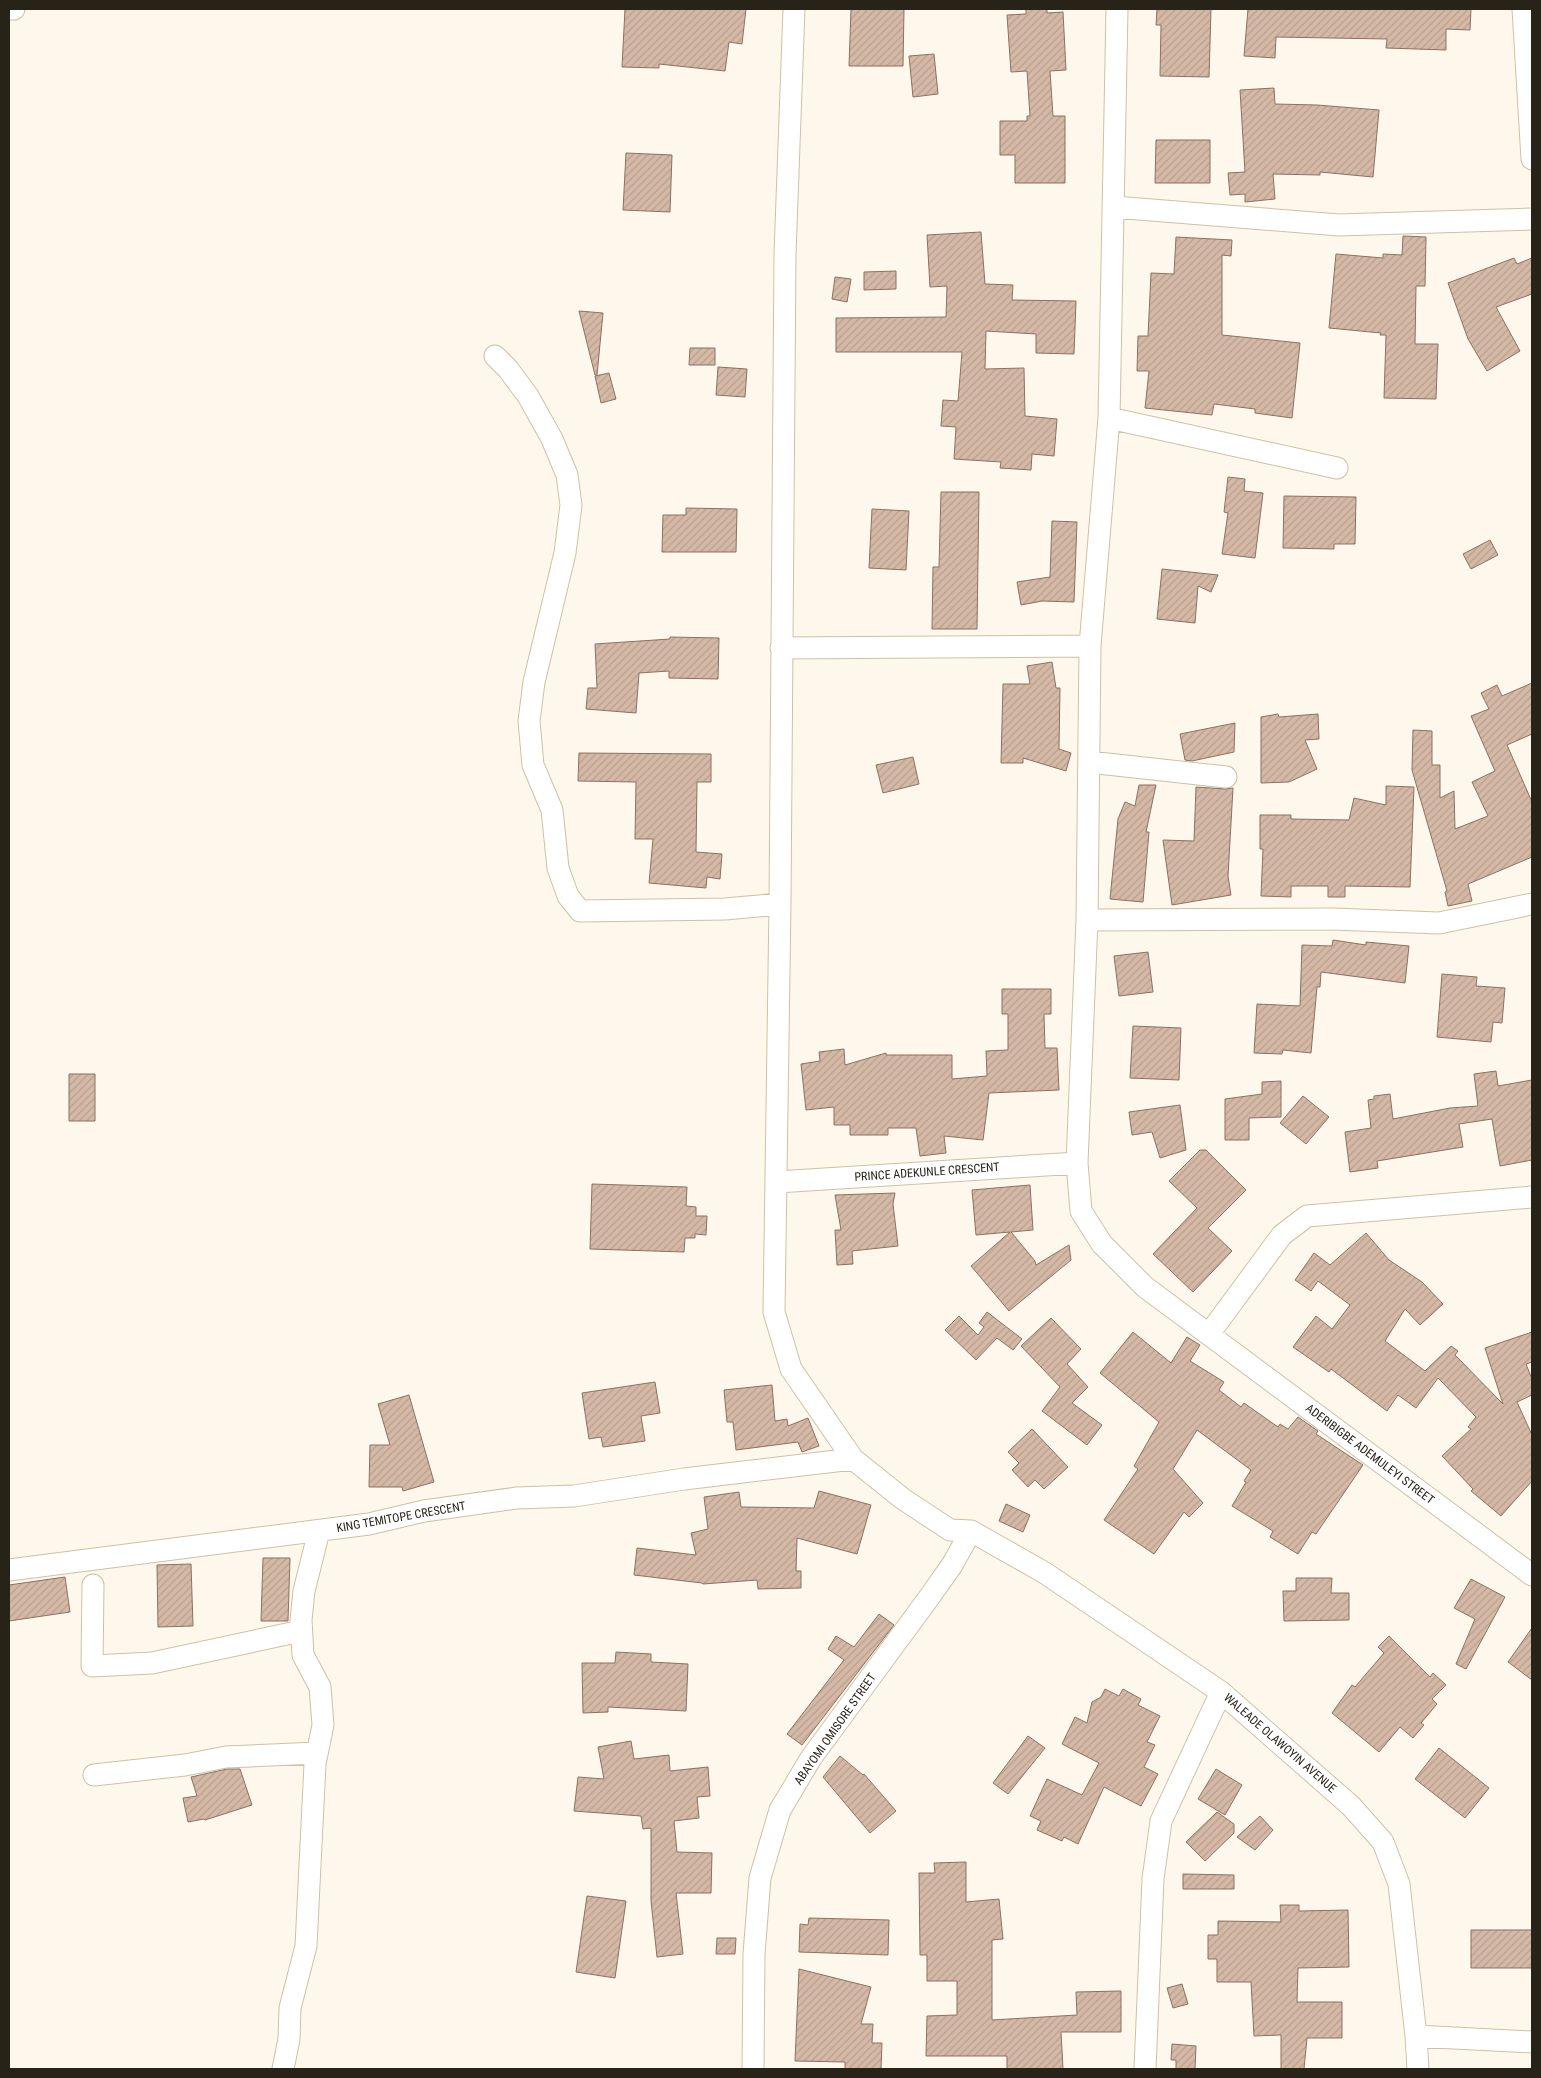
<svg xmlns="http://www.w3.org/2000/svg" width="1541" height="2078" font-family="'Roboto Condensed',sans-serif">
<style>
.building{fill:url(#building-hatch);stroke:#8b7160}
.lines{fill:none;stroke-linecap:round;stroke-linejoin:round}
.minor-casing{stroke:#cfc0a4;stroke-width:23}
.minor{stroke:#fff;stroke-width:21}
.labels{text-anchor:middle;stroke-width:4.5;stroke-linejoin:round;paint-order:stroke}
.street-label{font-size:12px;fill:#282318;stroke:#fff}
</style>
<defs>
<pattern id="building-hatch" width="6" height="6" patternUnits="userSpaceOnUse" patternTransform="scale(1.25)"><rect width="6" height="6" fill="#d5b9a6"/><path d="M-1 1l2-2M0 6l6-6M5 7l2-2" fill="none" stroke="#b79f8e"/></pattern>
</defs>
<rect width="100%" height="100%" fill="#fef8ec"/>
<path class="building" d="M 625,9 L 746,9 L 742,44 L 729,42 L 725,71 L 659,64 L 659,68 L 622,67 Z
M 851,9 L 904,9 L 903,66 L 849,66 Z
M 1026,9 L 1047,9 L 1047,13 L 1063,12 L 1066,70 L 1050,71 L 1053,116 L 1065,116 L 1065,183 L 1015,183 L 1015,155 L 1000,155 L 1000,121 L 1027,121 L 1027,116 L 1030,116 L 1027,71 L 1011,72 L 1007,15 L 1026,14 Z
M 1157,9 L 1211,9 L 1209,77 L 1160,76 L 1161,25 L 1156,25 Z
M 1248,9 L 1471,9 L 1470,30 L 1446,29 L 1446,50 L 1386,48 L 1387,39 L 1276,37 L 1275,58 L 1244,56 Z
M 934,54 L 938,94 L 913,97 L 909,56 Z
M 1274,88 L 1275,104 L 1317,105 L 1379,110 L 1373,177 L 1320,172 L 1320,175 L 1273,174 L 1275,199 L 1245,202 L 1245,194 L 1230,195 L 1228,173 L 1245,172 L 1240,90 Z
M 1156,140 L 1210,140 L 1210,183 L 1155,183 Z
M 626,153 L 672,155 L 670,212 L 623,210 Z
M 981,232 L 985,284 L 1013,285 L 1012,300 L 1076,301 L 1074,354 L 1036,353 L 1036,334 L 986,331 L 985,369 L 1024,368 L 1025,416 L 1057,419 L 1054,456 L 1032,454 L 1031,470 L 1000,468 L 1001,462 L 954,459 L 956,427 L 941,426 L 943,400 L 958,401 L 962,352 L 836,352 L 836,318 L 946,317 L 947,286 L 930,287 L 927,235 Z
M 1403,236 L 1426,237 L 1425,286 L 1416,286 L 1415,344 L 1438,344 L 1436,399 L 1384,398 L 1386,335 L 1380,335 L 1381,333 L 1329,328 L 1336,254 L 1383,258 L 1383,254 L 1402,255 Z
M 1176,237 L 1232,240 L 1231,256 L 1222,255 L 1222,335 L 1300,343 L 1292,418 L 1255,413 L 1255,409 L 1214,404 L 1212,415 L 1145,408 L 1149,371 L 1137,371 L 1138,336 L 1148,336 L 1151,273 L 1174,274 Z
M 1514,258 L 1517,264 L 1532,258 L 1532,294 L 1496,307 L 1520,351 L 1487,371 L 1468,339 L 1448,283 Z
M 896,271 L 896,289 L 864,290 L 864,272 Z
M 835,277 L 851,279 L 847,302 L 832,299 Z
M 579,311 L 603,313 L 597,375 L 595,375 Z
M 690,348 L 715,348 L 715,365 L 689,365 Z
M 718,367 L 747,369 L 745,397 L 716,395 Z
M 609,373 L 616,399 L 601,403 L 595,376 Z
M 1228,477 L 1245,479 L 1244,491 L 1263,493 L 1255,558 L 1222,554 L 1228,513 L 1224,512 Z
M 941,492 L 979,492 L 977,629 L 932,629 L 933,567 L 939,567 Z
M 1284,496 L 1356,497 L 1355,544 L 1334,544 L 1334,549 L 1283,548 Z
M 686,508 L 737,509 L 736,552 L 662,552 L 663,515 L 686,515 Z
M 872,509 L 909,511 L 906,570 L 869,568 Z
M 1052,521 L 1077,522 L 1074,602 L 1042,601 L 1021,605 L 1017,582 L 1050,577 Z
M 1490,540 L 1498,555 L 1471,569 L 1463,554 Z
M 1162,569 L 1218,575 L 1211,592 L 1198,586 L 1195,623 L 1157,619 Z
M 670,637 L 719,638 L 718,679 L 669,678 L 669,671 L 639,673 L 636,713 L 586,709 L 588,688 L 597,688 L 595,644 L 670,639 Z
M 1052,662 L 1056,688 L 1060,688 L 1059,749 L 1071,753 L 1066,771 L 1023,758 L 1023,763 L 1001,763 L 1003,684 L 1030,684 L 1027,666 Z
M 1532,683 L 1532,734 L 1507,745 L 1532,802 L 1532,857 L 1468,884 L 1472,901 L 1448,906 L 1445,892 L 1447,891 L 1412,770 L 1413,730 L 1432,731 L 1432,765 L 1440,765 L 1440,798 L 1454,791 L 1455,829 L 1488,816 L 1472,782 L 1495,771 L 1471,716 L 1489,709 L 1481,693 L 1497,685 L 1502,696 Z
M 1278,714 L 1279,717 L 1318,714 L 1319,739 L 1305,740 L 1317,769 L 1289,782 L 1261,783 L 1261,717 Z
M 1235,723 L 1234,752 L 1192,761 L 1185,760 L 1180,734 Z
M 579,753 L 711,754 L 711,782 L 697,782 L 696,852 L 722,854 L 720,879 L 707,877 L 706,888 L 649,883 L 653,839 L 635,839 L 636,782 L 578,781 Z
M 913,757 L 919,784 L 883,793 L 876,765 Z
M 1139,785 L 1156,785 L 1146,832 L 1149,832 L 1143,902 L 1110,899 L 1118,819 L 1125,802 L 1135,806 Z
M 1386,786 L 1414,787 L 1410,887 L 1345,886 L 1345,897 L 1328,897 L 1328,886 L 1291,886 L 1291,897 L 1261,896 L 1263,849 L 1260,849 L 1260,815 L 1291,815 L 1291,819 L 1349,820 L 1354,798 L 1386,805 Z
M 1196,787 L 1225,789 L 1233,788 L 1228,876 L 1231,895 L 1172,905 L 1163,840 L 1194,841 Z
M 1333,940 L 1366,945 L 1366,942 L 1409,946 L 1405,983 L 1321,972 L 1320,987 L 1317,987 L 1311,1053 L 1283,1050 L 1282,1054 L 1254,1053 L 1257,1004 L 1300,1006 L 1302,945 L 1332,946 Z
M 1148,952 L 1153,992 L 1119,996 L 1114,956 Z
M 1442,974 L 1477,977 L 1476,986 L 1505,988 L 1502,1023 L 1493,1022 L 1491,1042 L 1437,1037 Z
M 1002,989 L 1051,989 L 1051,1014 L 1044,1014 L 1045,1048 L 1057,1048 L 1059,1090 L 989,1093 L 983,1140 L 944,1136 L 946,1153 L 920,1156 L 916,1128 L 888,1128 L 888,1135 L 850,1135 L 850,1125 L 834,1125 L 834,1107 L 806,1110 L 801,1064 L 820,1061 L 819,1052 L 844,1049 L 845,1065 L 886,1053 L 886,1055 L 952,1055 L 952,1079 L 987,1076 L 986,1051 L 1008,1050 L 1008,1014 L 1002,1014 Z
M 1133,1026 L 1181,1028 L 1179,1080 L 1130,1078 Z
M 1496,1071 L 1498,1086 L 1532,1080 L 1532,1160 L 1500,1166 L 1492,1119 L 1459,1124 L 1463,1147 L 1377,1161 L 1378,1168 L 1350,1172 L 1345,1132 L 1371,1128 L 1368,1100 L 1374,1099 L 1374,1096 L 1390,1094 L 1393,1119 L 1450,1108 L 1478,1106 L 1474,1074 Z
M 69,1074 L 95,1074 L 95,1121 L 69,1121 Z
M 1281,1081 L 1281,1117 L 1249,1118 L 1249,1140 L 1225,1140 L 1225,1099 L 1262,1094 L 1262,1082 Z
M 1303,1096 L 1329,1117 L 1306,1144 L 1280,1123 Z
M 1180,1105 L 1186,1150 L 1160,1158 L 1152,1132 L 1132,1135 L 1129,1112 Z
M 1200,1150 L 1206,1150 L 1246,1190 L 1208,1228 L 1232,1251 L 1193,1292 L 1153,1254 L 1197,1208 L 1169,1181 Z
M 592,1184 L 687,1187 L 686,1206 L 696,1207 L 696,1216 L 707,1216 L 706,1235 L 695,1234 L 695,1238 L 685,1238 L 684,1252 L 590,1249 Z
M 1030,1185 L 1033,1230 L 1011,1232 L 1035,1261 L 1036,1265 L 1069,1245 L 1071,1260 L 1009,1311 L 971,1266 L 1010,1232 L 976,1235 L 972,1190 Z
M 895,1193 L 893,1204 L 898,1246 L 852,1251 L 853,1264 L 837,1265 L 835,1230 L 841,1230 L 835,1195 Z
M 1366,1233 L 1389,1260 L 1422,1282 L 1443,1304 L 1420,1325 L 1405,1309 L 1385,1341 L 1425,1371 L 1451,1346 L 1458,1351 L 1455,1355 L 1503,1404 L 1485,1348 L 1532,1332 L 1532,1362 L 1526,1364 L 1532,1379 L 1532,1395 L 1517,1402 L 1532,1435 L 1532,1481 L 1501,1516 L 1471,1491 L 1473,1489 L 1442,1456 L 1471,1429 L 1468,1427 L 1476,1417 L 1438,1378 L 1416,1408 L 1398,1395 L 1387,1411 L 1331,1369 L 1329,1372 L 1293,1347 L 1316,1316 L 1332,1329 L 1350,1305 L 1318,1281 L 1311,1291 L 1295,1280 L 1314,1253 L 1330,1265 Z
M 987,1312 L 1022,1339 L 1013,1350 L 997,1338 L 976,1360 L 945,1330 L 959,1316 L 978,1335 L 984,1327 L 979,1323 Z
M 1051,1318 L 1081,1349 L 1067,1364 L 1088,1387 L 1072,1403 L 1102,1425 L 1087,1445 L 1042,1411 L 1060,1387 L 1021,1346 Z
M 1133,1332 L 1171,1363 L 1187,1337 L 1200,1345 L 1190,1361 L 1224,1382 L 1219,1390 L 1241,1407 L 1244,1403 L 1278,1427 L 1280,1424 L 1288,1429 L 1298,1417 L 1318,1431 L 1316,1434 L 1363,1465 L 1316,1534 L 1312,1532 L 1298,1554 L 1270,1537 L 1273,1531 L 1232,1506 L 1246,1482 L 1244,1481 L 1251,1470 L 1197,1430 L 1173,1469 L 1203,1503 L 1189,1517 L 1184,1512 L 1154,1554 L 1104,1520 L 1138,1469 L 1134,1466 L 1159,1422 L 1100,1373 Z
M 655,1382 L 660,1413 L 641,1416 L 645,1441 L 603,1447 L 601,1437 L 589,1439 L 582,1393 Z
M 772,1385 L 775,1421 L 787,1419 L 788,1426 L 808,1418 L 819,1446 L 802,1452 L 798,1442 L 736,1450 L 733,1422 L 727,1422 L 724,1390 Z
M 409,1395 L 434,1482 L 403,1491 L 402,1487 L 369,1487 L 370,1445 L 390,1445 L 378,1404 Z
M 1032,1429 L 1068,1467 L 1044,1489 L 1035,1480 L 1028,1487 L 1012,1470 L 1019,1463 L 1008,1452 Z
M 819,1491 L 871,1505 L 857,1554 L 797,1538 L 796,1571 L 801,1571 L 801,1588 L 758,1589 L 757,1580 L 703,1584 L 702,1583 L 634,1575 L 637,1548 L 696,1555 L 691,1533 L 708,1529 L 704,1497 L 739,1492 L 741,1507 L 814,1508 Z
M 1006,1504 L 1030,1515 L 1023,1532 L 999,1521 Z
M 263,1558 L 290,1558 L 288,1621 L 261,1621 Z
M 191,1564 L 193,1626 L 158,1627 L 157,1565 Z
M 65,1577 L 70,1612 L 9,1621 L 9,1585 Z
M 1296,1578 L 1332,1578 L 1331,1593 L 1349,1593 L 1349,1620 L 1284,1621 L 1283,1591 L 1296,1591 Z
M 1471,1579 L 1505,1597 L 1466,1669 L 1456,1664 L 1475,1619 L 1454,1608 Z
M 879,1614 L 894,1625 L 802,1745 L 787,1734 L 844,1660 L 828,1649 L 836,1636 L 854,1647 Z
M 1532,1628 L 1532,1680 L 1508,1662 Z
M 1389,1636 L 1430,1677 L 1433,1673 L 1446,1685 L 1432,1699 L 1437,1704 L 1421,1723 L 1424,1725 L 1413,1738 L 1400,1727 L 1379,1752 L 1332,1713 L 1352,1685 L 1355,1687 L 1384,1653 L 1378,1647 Z
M 616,1652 L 651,1654 L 651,1662 L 688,1664 L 686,1711 L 608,1707 L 608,1712 L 583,1713 L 582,1663 L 615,1663 Z
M 1105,1689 L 1119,1696 L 1123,1689 L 1141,1699 L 1138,1705 L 1160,1716 L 1147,1742 L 1155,1745 L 1144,1767 L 1158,1774 L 1141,1806 L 1104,1787 L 1078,1844 L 1064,1837 L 1062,1841 L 1037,1830 L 1041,1821 L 1030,1816 L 1047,1779 L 1082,1795 L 1099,1763 L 1062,1744 L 1075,1717 L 1087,1723 L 1092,1702 L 1101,1697 Z
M 1028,1736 L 1045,1748 L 1008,1794 L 993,1783 Z
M 631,1741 L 634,1759 L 669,1755 L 670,1771 L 708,1767 L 710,1796 L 697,1797 L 699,1818 L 674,1821 L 677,1852 L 712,1853 L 711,1893 L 676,1893 L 683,1954 L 657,1957 L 651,1901 L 651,1828 L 643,1829 L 641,1816 L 574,1811 L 578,1777 L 604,1779 L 598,1747 Z
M 1439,1748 L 1489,1788 L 1465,1818 L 1415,1779 Z
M 840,1756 L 863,1775 L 864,1774 L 896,1811 L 870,1833 L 823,1777 Z
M 227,1769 L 240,1769 L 252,1805 L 205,1820 L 204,1819 L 188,1822 L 183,1798 L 197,1796 L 191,1777 Z
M 1216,1769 L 1242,1785 L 1225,1815 L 1198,1799 Z
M 1217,1812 L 1234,1824 L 1234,1833 L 1205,1861 L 1186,1842 Z
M 1260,1816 L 1273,1830 L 1255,1850 L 1237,1837 Z
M 966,1862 L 966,1902 L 999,1899 L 1003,1939 L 992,1940 L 992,2020 L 1077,2015 L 1076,1992 L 1121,1991 L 1121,2032 L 1061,2032 L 1063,2069 L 1007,2069 L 1007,2056 L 926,2056 L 927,2016 L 957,2015 L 957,1981 L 927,1981 L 927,1955 L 920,1955 L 919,1873 L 935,1873 L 934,1863 Z
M 1183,1874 L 1234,1875 L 1234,1889 L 1183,1889 Z
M 587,1896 L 626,1901 L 615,1978 L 576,1972 Z
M 1280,1905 L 1299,1905 L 1299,1911 L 1348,1910 L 1349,1967 L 1298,1968 L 1297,2002 L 1342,2002 L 1342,2038 L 1307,2038 L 1304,2069 L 1281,2069 L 1281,2035 L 1254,2036 L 1251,1982 L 1217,1982 L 1217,1959 L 1208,1959 L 1208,1935 L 1218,1935 L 1218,1921 L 1281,1922 Z
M 809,1918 L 889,1920 L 888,1955 L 799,1952 L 800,1924 L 808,1925 Z
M 1471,1930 L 1532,1930 L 1532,1968 L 1471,1968 Z
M 717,1938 L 736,1938 L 735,1954 L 716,1954 Z
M 799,1969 L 871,1987 L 861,2024 L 873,2024 L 872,2043 L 882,2043 L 881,2069 L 845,2069 L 845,2062 L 795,2061 Z
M 1182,1984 L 1188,2004 L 1173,2008 L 1167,1988 Z
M 1172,2044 L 1196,2046 L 1195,2069 L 1176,2069 L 1176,2060 L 1171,2060 Z"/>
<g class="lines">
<g class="minor-casing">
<path id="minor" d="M 9,9 L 14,9
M 794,9 L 785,254 L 780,904 L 774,1312 L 791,1369 L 853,1459 L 903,1499 L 950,1530 L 971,1531 L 1045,1573 L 1221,1692 L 1351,1806 L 1383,1842 L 1399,1884 L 1416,2036 L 1418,2069
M 1117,9 L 1109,418 L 1090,646 L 1087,920 L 1077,1163 L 1081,1211 L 1102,1244 L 1145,1287 L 1532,1575
M 1523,9 L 1532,159
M 1114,207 L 1339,225 L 1532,219
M 495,356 L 508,369 L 528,396 L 552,439 L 567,475 L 571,505 L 565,553 L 534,682 L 529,721 L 533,765 L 552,810 L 558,868 L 568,896 L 580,911 L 725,909 L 780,904
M 1109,418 L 1337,468
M 781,648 L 1090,646
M 1089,762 L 1226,777
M 1087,920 L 1332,919 L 1439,923 L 1532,904
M 777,1182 L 1077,1163
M 1209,1334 L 1282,1235 L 1307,1216 L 1532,1197
M 9,1570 L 369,1524 L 424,1511 L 517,1498 L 574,1496 L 684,1479 L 853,1459
M 93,1585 L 92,1666 L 152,1663 L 301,1631
M 94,1775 L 185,1765 L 226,1757 L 317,1753
M 1416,2036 L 1532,2042
M 283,2069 L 289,2039 L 290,2008 L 306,1946 L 315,1764 L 323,1725 L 320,1687 L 303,1655 L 301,1620 L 304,1591 L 319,1531
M 753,2069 L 754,1954 L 760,1878 L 780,1810 L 811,1758 L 928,1599 L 952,1565 L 971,1531
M 1145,2069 L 1153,1879 L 1161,1821 L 1221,1692"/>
</g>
<use href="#minor" class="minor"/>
</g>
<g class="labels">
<g class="street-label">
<text transform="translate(927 1172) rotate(-4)" y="4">PRINCE ADEKUNLE CRESCENT</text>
<text transform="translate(1370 1454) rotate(37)" y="4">ADERIBIGBE ADEMULEYI STREET</text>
<text transform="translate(401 1517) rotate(-10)" y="4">KING TEMITOPE CRESCENT</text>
<text transform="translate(835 1729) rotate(-55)" y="4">ABAYOMI OMISORE STREET</text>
<text transform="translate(1280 1743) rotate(41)" y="4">WALEADE OLAWOYIN AVENUE</text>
</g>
</g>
<rect width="1541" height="2078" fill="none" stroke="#282318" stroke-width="20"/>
</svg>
